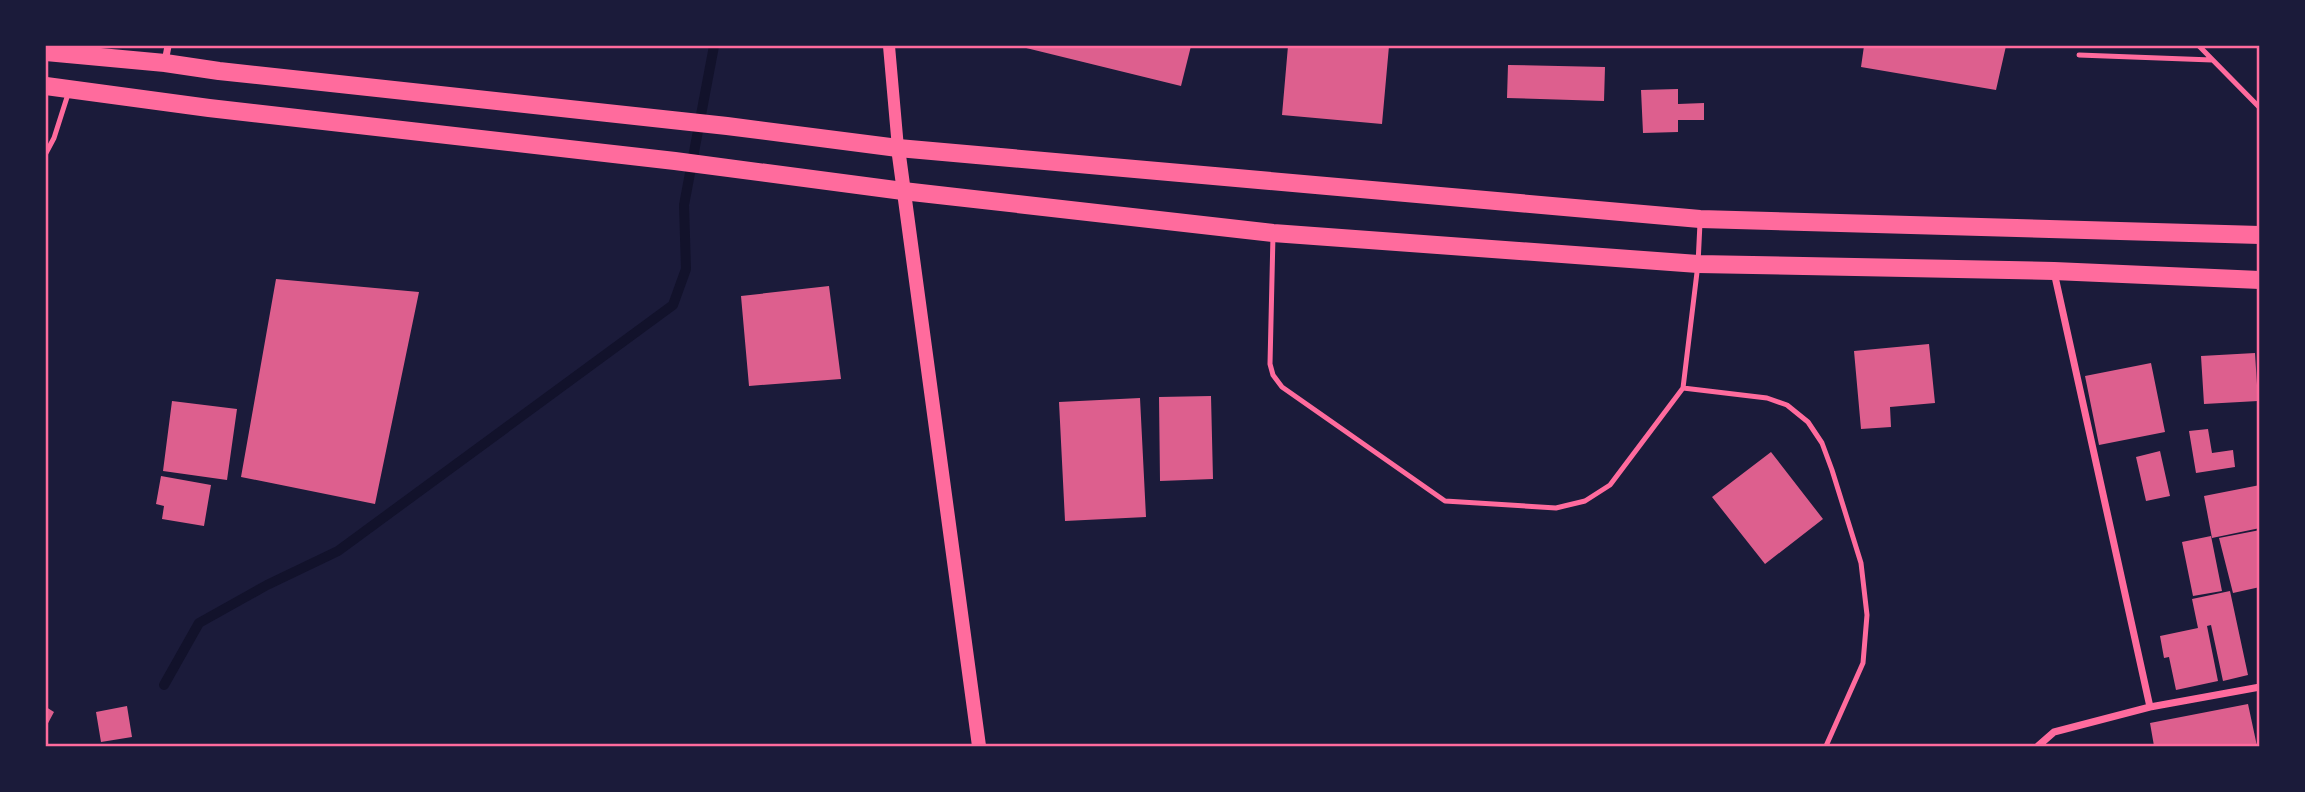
<svg xmlns="http://www.w3.org/2000/svg" width="2305" height="792" font-family="'Noto Serif',serif">
<style>
.lines{fill:none;stroke-linecap:round;stroke-linejoin:round}
.stream{stroke:#12122b;stroke-width:10}
.building{fill:#dd5f8e}
.service{stroke:#ff6b9d;stroke-width:5}
.minor{stroke:#ff6b9d;stroke-width:7}
.tertiary{stroke:#ff6b9d;stroke-width:12}
.secondary{stroke:#ff6b9d;stroke-width:14}
.primary{stroke:#ff6b9d;stroke-width:18}
.neatline{fill:none;stroke:#ff6b9d;stroke-width:2.5}
</style>
<rect width="100%" height="100%" fill="#1b1b3a"/>
<g class="lines">
<path class="stream" d="M 164,685 L 199,623 L 267,585 L 338,551 L 673,305 L 686,269 L 684,205 L 714,46"/>
</g>
<path class="building" d="M 1018,46 L 1191,46 L 1181,86 Z
M 1288,46 L 1389,46 L 1382,124 L 1282,115 Z
M 1864,46 L 2006,46 L 1996,90 L 1861,67 Z
M 1508,65 L 1605,67 L 1604,101 L 1507,98 Z
M 1678,89 L 1678,104 L 1704,103 L 1704,120 L 1678,120 L 1678,132 L 1643,133 L 1641,90 Z
M 276,279 L 419,292 L 375,504 L 241,477 Z
M 829,286 L 841,379 L 749,386 L 741,296 Z
M 1929,344 L 1935,403 L 1890,407 L 1891,427 L 1861,429 L 1854,351 Z
M 2255,353 L 2258,401 L 2204,404 L 2201,356 Z
M 2151,363 L 2165,432 L 2099,445 L 2085,376 Z
M 1211,396 L 1213,479 L 1160,481 L 1159,397 Z
M 1140,398 L 1146,517 L 1065,521 L 1059,402 Z
M 172,401 L 237,409 L 227,480 L 163,471 Z
M 2208,429 L 2212,453 L 2233,450 L 2235,467 L 2196,473 L 2189,431 Z
M 2160,451 L 2170,496 L 2146,501 L 2136,457 Z
M 1771,452 L 1823,519 L 1765,564 L 1712,497 Z
M 161,476 L 211,485 L 204,526 L 162,519 L 164,506 L 156,504 Z
M 2260,485 L 2260,528 L 2212,538 L 2204,496 Z
M 2260,530 L 2260,587 L 2233,593 L 2219,538 Z
M 2211,536 L 2222,591 L 2193,596 L 2182,542 Z
M 2230,591 L 2248,675 L 2223,681 L 2211,625 L 2207,626 L 2218,681 L 2176,690 L 2169,657 L 2164,658 L 2160,636 L 2198,628 L 2192,599 Z
M 2248,704 L 2257,746 L 2154,746 L 2150,723 Z
M 127,706 L 132,737 L 101,742 L 96,712 Z
M 46,707 L 54,712 L 46,727 Z"/>
<g class="lines">
<path class="service" d="M 2199,46 L 2260,108
M 2079,55 L 2212,60
M 46,153 L 54,138 L 69,91
M 1273,235 L 1270,364 L 1273,375 L 1282,387 L 1445,501 L 1556,508 L 1585,501 L 1610,485 L 1683,388 L 1698,264 L 1700,223
M 1683,388 L 1767,398 L 1787,405 L 1808,422 L 1822,443 L 1832,470 L 1861,563 L 1867,615 L 1863,663 L 1826,746"/>
<path class="minor" d="M 165,62 L 168,46
M 2054,272 L 2150,707
M 2038,746 L 2054,732 L 2150,707 L 2260,687"/>
<path class="tertiary" d="M 889,46 L 898,148"/>
<path class="secondary" d="M 898,148 L 979,746"/>
<path class="primary" d="M 46,52 L 165,63 L 219,71 L 727,126 L 898,148 L 1700,219 L 2260,235
M 46,86 L 209,108 L 675,161 L 903,191 L 1273,233 L 1698,264 L 2054,271 L 2260,280"/>
</g>
<rect width="2305" height="792" fill="none" stroke="#1b1b3a" stroke-width="94"/>
<rect x="47" y="47" width="2211" height="698" class="neatline"/>
</svg>
